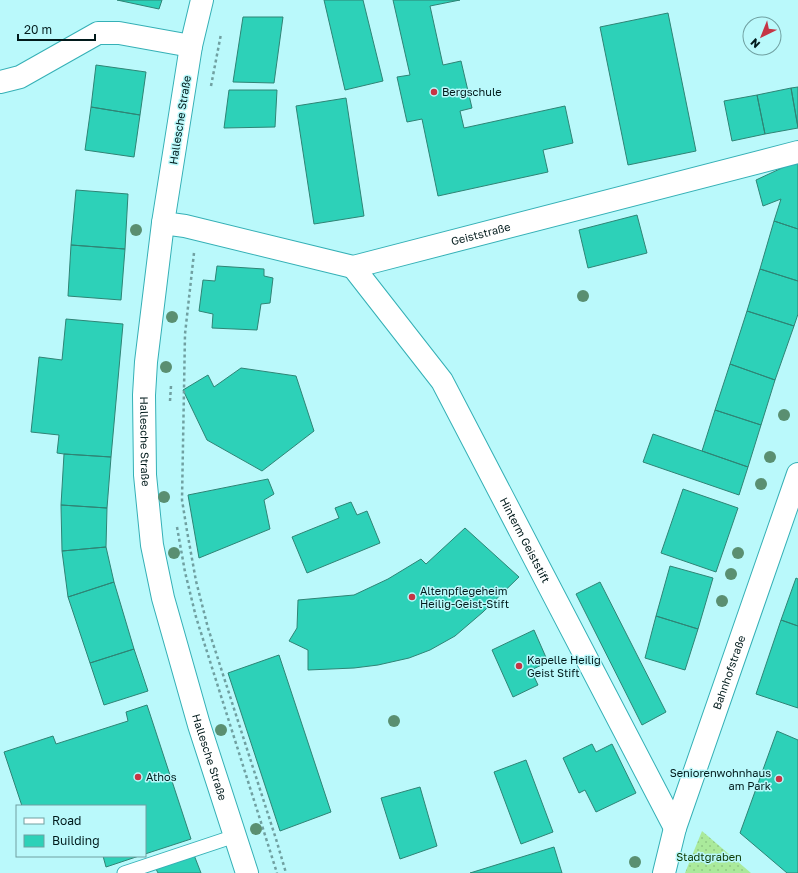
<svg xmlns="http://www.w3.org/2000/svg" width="798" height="873" font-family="'Golos Text',sans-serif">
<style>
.park{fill:url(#park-dots)}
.building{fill:#2dd1b8;stroke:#2f8475}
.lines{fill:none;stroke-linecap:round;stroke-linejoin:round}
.service-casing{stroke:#35b0b6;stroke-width:15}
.minor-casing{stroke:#35b0b6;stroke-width:24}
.tertiary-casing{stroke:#35b0b6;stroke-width:24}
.path{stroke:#70a0a1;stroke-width:2.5;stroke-dasharray:3 3;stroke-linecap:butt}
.service{stroke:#fff;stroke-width:13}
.minor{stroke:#fff;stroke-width:22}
.tertiary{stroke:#fff;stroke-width:22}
.tree{fill:#5a8f71}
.poi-dot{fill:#c53545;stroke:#baf9fb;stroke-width:1.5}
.labels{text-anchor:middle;stroke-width:3;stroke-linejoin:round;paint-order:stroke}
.poi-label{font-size:11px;fill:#011a1b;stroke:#baf9fb;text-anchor:start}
.street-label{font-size:11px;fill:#011a1b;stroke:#baf9fb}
.park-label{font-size:11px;fill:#0c3900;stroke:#baf9fb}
</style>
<defs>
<pattern id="park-dots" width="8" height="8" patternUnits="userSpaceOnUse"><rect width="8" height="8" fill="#aaea9b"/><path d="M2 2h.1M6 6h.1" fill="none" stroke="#90c885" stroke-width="1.8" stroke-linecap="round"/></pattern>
</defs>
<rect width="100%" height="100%" fill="#baf9fb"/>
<path class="park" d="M 702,831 L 751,873 L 685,873 Z"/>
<path class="building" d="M 117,0 L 162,0 L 159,9 Z
M 324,0 L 363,0 L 383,81 L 345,90 Z
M 393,0 L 460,0 L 430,6 L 443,65 L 461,61 L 472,108 L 460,111 L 464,128 L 565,106 L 573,143 L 543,150 L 548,172 L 438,196 L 422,119 L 407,122 L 397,77 L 410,75 Z
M 668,13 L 696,151 L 628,165 L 600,27 Z
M 243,17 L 283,17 L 274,83 L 233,82 Z
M 96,65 L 146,72 L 140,115 L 91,107 Z
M 798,87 L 798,127 L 791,88 Z
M 791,88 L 798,128 L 765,134 L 757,95 Z
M 229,90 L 277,90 L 275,127 L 224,128 Z
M 757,95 L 765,134 L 732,141 L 724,101 Z
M 346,98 L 364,216 L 314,224 L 296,106 Z
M 91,107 L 140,115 L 134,157 L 85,150 Z
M 797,161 L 798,161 L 798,229 L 774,221 L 781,199 L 763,206 L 756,180 Z
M 76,190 L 128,194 L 125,249 L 71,245 Z
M 637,215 L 647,253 L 588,268 L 579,230 Z
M 774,221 L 798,229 L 798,281 L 760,269 Z
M 71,245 L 125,249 L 121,300 L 68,296 Z
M 217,266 L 264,269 L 264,276 L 273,278 L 270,303 L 261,304 L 257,330 L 212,328 L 213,314 L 199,311 L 203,280 L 215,281 Z
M 760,269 L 798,281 L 798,314 L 794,326 L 747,311 Z
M 747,311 L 794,326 L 775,380 L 730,364 Z
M 66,319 L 123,324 L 111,457 L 64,454 L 57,453 L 59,435 L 31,432 L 39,357 L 62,360 Z
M 730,364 L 775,380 L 761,425 L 715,410 Z
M 241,368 L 296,376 L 314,431 L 262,471 L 207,440 L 183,390 L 208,375 L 214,387 Z
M 715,410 L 761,425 L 748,467 L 702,451 Z
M 653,434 L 748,467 L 739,495 L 643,462 Z
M 64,454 L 111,457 L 107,508 L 61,505 Z
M 268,479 L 274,494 L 264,500 L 270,529 L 199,558 L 188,495 Z
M 683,489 L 738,508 L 716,572 L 661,553 Z
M 351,502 L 357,515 L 367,511 L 380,543 L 307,573 L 292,537 L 339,518 L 335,508 Z
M 61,505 L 107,508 L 106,547 L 62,551 Z
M 465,528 L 519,577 L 483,612 L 455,636 L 430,650 L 409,658 L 378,665 L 354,668 L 308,670 L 308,650 L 289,641 L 297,628 L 298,600 L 354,595 L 388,579 L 421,559 L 426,564 Z
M 106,547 L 114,582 L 68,597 L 62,551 Z
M 670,566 L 713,578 L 698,629 L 656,616 Z
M 796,578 L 798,579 L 798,626 L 781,620 Z
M 114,582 L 134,649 L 90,663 L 68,597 Z
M 600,582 L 666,712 L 642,725 L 576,594 Z
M 656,616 L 698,629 L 685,670 L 645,658 Z
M 781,620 L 798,626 L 798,708 L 756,694 Z
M 534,630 L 548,662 L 531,670 L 538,685 L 513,697 L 492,650 Z
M 134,649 L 148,691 L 104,705 L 90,663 Z
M 279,655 L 331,812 L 280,831 L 228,673 Z
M 147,705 L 191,839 L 145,854 L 145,806 L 22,806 L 4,752 L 53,736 L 56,744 L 128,721 L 126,712 Z
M 777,731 L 798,740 L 798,873 L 787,873 L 740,833 Z
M 592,744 L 596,752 L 612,744 L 636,793 L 596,812 L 585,790 L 579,793 L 563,758 Z
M 526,760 L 553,832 L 521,844 L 494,772 Z
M 420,787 L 437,846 L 400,859 L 381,798 Z
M 554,847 L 562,873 L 470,873 Z
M 194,855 L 201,873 L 158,873 L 156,869 Z
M 103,856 L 139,856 L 106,867 Z"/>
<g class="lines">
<g class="service-casing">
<path id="service" d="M 124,873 L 235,836"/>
</g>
<g class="minor-casing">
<g id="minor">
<path d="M 0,82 L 20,77 L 98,33 L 119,33 L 191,46"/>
<path id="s1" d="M 163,223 L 185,226 L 353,267 L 798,152"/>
<path id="s2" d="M 353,267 L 442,381 L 675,828"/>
<path id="s3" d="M 664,873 L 675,828 L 798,474"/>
</g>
</g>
<g class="tertiary-casing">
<g id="tertiary">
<path id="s4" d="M 202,0 L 191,46 L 163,223 L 146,362 L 144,395 L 145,475 L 152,545 L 163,598 L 199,725 L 247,873"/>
</g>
</g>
<path class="path" d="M 211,86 L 221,34
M 194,253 L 185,334 L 182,500 L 187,531 L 196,581 L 208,628 L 276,839 L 286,873
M 170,401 L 171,386
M 177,527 L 185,572 L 196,617 L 277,873"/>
<use href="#service" class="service"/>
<use href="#minor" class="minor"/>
<use href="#tertiary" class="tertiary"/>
</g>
<g class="tree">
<circle cx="136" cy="230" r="6"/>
<circle cx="583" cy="296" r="6"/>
<circle cx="172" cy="317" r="6"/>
<circle cx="166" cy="367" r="6"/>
<circle cx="784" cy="415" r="6"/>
<circle cx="770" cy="457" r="6"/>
<circle cx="761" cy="484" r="6"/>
<circle cx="164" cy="497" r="6"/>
<circle cx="174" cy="553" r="6"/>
<circle cx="738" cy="553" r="6"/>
<circle cx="731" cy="574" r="6"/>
<circle cx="722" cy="601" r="6"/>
<circle cx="394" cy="721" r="6"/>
<circle cx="221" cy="730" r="6"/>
<circle cx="256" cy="829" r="6"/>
<circle cx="635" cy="862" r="6"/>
</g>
<g class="poi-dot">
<circle cx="434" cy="92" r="4"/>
<circle cx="412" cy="597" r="4"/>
<circle cx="519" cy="666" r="4"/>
<circle cx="138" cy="777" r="4"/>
<circle cx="779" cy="779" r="4"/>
</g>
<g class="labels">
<g class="poi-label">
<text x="442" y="96">Bergschule</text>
<text x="420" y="595">Altenpflegeheim<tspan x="420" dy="13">Heilig-Geist-Stift</tspan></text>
<text x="527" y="664">Kapelle Heilig<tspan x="527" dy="13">Geist Stift</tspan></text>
<text x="771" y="777" text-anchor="end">Seniorenwohnhaus<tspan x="771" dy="13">am Park</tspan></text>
<text x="146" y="781">Athos</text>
</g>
<g class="street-label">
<text transform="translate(180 120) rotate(-81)" y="4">Hallesche Straße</text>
<text dy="4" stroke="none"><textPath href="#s1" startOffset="327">Geiststraße</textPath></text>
<text dy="4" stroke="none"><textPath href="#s4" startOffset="446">Hallesche Straße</textPath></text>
<text dy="4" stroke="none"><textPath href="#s2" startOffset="324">Hinterm Geiststift</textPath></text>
<text dy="4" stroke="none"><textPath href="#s3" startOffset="211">Bahnhofstraße</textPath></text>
<text dy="4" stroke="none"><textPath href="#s4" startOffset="770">Hallesche Straße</textPath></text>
</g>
<g class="park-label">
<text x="709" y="861">Stadtgraben</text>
</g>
</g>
<rect x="16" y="805" width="130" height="52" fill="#baf9fb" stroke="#70a0a1"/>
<rect x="24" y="818" width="20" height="6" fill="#ffffff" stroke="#70a0a1"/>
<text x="52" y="825" font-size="12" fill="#011a1b">Road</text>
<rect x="24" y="835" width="20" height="12" fill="#2dd1b8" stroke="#70a0a1"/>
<text x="52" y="845" font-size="12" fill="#011a1b">Building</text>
<g transform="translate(762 36) rotate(223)"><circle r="19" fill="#baf9fb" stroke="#70a0a1"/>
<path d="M0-3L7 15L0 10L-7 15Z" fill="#c53545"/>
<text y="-6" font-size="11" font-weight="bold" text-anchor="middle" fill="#011a1b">N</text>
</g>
<path d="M18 34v6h77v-6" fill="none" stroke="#011a1b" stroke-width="2"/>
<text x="24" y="34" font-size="12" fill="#011a1b" stroke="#baf9fb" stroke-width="3" paint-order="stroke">20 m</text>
</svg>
